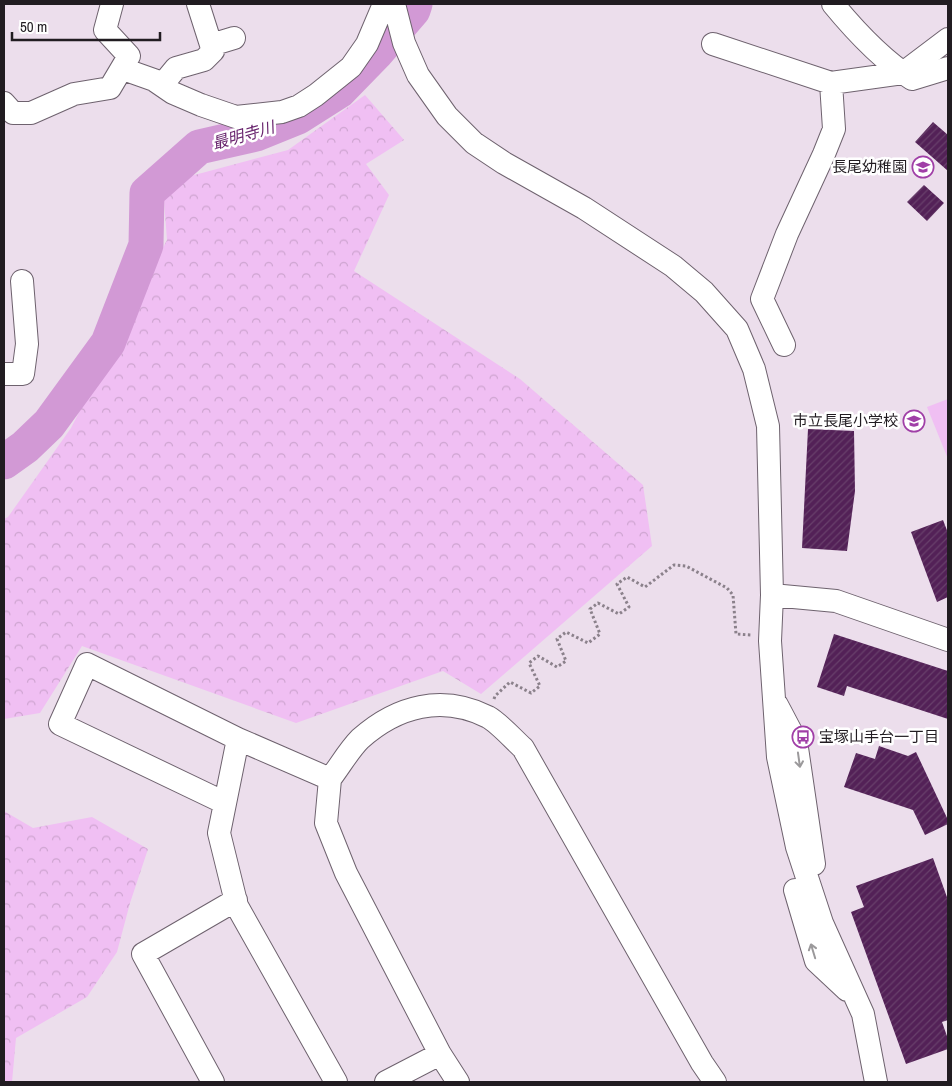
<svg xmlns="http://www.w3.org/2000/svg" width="952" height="1086" font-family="'Archivo Narrow','Noto Sans JP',sans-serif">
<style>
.forest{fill:url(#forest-crowns)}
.pitch{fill:#f0bff3}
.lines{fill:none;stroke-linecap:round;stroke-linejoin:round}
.river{stroke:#d299d5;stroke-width:35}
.building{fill:url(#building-hatch)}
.minor-casing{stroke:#6e626e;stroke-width:24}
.path{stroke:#8b818b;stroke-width:3;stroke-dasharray:2.5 2.5;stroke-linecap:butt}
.minor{stroke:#fff;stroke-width:22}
.oneway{stroke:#9b999b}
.labels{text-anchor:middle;stroke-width:5;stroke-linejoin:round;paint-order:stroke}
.poi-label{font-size:15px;fill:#211c21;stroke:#fff;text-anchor:end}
.water-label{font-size:16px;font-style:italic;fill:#69256e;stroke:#fff}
</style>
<defs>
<pattern id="forest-crowns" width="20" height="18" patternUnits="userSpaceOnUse" patternTransform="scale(1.25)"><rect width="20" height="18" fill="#f0bff3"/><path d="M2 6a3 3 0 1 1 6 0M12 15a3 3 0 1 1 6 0" fill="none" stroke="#cea4d0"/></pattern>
<pattern id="building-hatch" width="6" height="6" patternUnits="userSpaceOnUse" patternTransform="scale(1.25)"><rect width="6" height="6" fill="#532157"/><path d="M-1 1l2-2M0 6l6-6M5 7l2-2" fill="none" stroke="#68406b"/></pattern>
</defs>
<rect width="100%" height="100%" fill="#ecdeec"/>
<path class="forest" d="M 365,95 L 404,140 L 366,164 L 389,195 L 354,271 L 520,379 L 643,485 L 652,546 L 481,694 L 443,671 L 296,723 L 82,646 L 40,713 L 4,719 L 4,519 L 8,517 L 71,428 L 167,240 L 164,200 L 172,181 L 288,150 Z
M 4,811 L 33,828 L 92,817 L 148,849 L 130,903 L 117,952 L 87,997 L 16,1038 L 12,1082 L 4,1082 Z"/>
<path class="pitch" d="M 948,399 L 948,459 L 927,407 Z"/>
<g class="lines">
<path class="river" d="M 4,462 L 25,447 L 49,424 L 108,343 L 146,245 L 147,193 L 199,147 L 256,134 L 298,117 L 339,91 L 376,53 L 413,10 L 415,4"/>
</g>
<path class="building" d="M 933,122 L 948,135 L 948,171 L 915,142 Z
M 924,185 L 944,203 L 927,221 L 907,202 Z
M 808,429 L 854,431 L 855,491 L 847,551 L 802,548 Z
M 943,520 L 948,533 L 948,597 L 937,602 L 911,532 Z
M 834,634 L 948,671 L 948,719 L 847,686 L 844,696 L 817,687 Z
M 879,746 L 908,756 L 916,752 L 948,820 L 948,824 L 925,835 L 913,810 L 844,787 L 856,753 L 875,759 Z
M 933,858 L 948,900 L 948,1020 L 942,1022 L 948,1039 L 948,1049 L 906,1064 L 851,912 L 864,907 L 856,886 Z"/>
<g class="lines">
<g class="minor-casing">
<path id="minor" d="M 394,4 L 404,43 L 418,75 L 447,116 L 474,143 L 504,163 L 584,208 L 673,266 L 704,292 L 737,329 L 754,369 L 768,426 L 772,595 L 770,641 L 778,757 L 797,847 L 822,923 L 863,1014 L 876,1082
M 833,4 C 856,32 881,59 912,79 L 948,68
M 713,44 L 831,83 L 903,73 L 948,39
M 211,45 L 234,38
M 123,69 L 154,80 L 173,93 L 201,105 L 236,117 L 282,112 L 299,106 L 316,95 L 351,67 L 367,44 L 384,4
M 162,85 L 176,68 L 204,60 L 213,51 L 198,4
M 4,103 L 13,113 L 31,113 L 74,94 L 110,88 L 129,56 L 105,30 L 112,4
M 784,345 L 762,299 L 787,234 L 824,154 L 834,129 L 831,83
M 4,374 L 23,374 L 27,344 L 22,281
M 772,595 L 836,601 L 948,640
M 777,705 L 796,741 L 814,864
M 238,739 L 330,779 L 326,823 L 346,873 L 440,1054 L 458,1082
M 330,779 C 340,766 349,750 360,739 C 397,706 442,694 488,717 C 499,723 513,739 523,748 L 702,1063 L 715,1082
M 225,803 L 60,724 L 87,664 L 238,739 L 219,833 L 237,906 L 336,1082
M 795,890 L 816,961 L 847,990
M 213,1082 L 143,954 L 236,900
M 386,1082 L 440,1054"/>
</g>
<path class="path" d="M 494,699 L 495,696 L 510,682 L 531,693 L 540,686 L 529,663 L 538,656 L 557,667 L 566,661 L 557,639 L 566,632 L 588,643 L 600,634 L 590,609 L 598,603 L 619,614 L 629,607 L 617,584 L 627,577 L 645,587 L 674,565 L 686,566 L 727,588 L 733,595 L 736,634 L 751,635"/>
<use href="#minor" class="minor"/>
</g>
<defs><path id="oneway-shaft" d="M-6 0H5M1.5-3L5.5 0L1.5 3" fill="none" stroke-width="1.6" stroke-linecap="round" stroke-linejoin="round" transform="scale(1.25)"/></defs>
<g class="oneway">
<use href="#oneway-shaft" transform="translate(799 760) rotate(82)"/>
<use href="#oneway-shaft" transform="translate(813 951) rotate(-107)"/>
</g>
<defs>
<g id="school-ring" transform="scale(1.125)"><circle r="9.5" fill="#fff" stroke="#a03fa7" stroke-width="1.5"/><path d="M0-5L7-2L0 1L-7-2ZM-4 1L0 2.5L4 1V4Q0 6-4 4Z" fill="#a03fa7"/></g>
<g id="bus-ring" transform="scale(1.125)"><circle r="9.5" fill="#fff" stroke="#a03fa7" stroke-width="1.5"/><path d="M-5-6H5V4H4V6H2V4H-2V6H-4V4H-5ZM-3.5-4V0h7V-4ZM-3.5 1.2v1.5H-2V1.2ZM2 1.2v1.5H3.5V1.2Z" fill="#a03fa7"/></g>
</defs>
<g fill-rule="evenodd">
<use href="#school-ring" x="923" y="167"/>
<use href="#school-ring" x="914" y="421"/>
<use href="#bus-ring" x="803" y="737"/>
</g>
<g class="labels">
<g class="poi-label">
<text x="907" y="172">長尾幼稚園</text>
<text x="898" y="426">市立長尾小学校</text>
<text x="819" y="742" text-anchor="start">宝塚山手台一丁目</text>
</g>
<g class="water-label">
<text transform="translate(243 135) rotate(-16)" y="6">最明寺川</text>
</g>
</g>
<rect width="952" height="1086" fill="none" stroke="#211c21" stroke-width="10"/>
<path d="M12 32v8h148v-8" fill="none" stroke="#211c21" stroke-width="2.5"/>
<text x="20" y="32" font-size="15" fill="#211c21" stroke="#ffffff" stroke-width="4" paint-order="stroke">50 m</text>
</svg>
